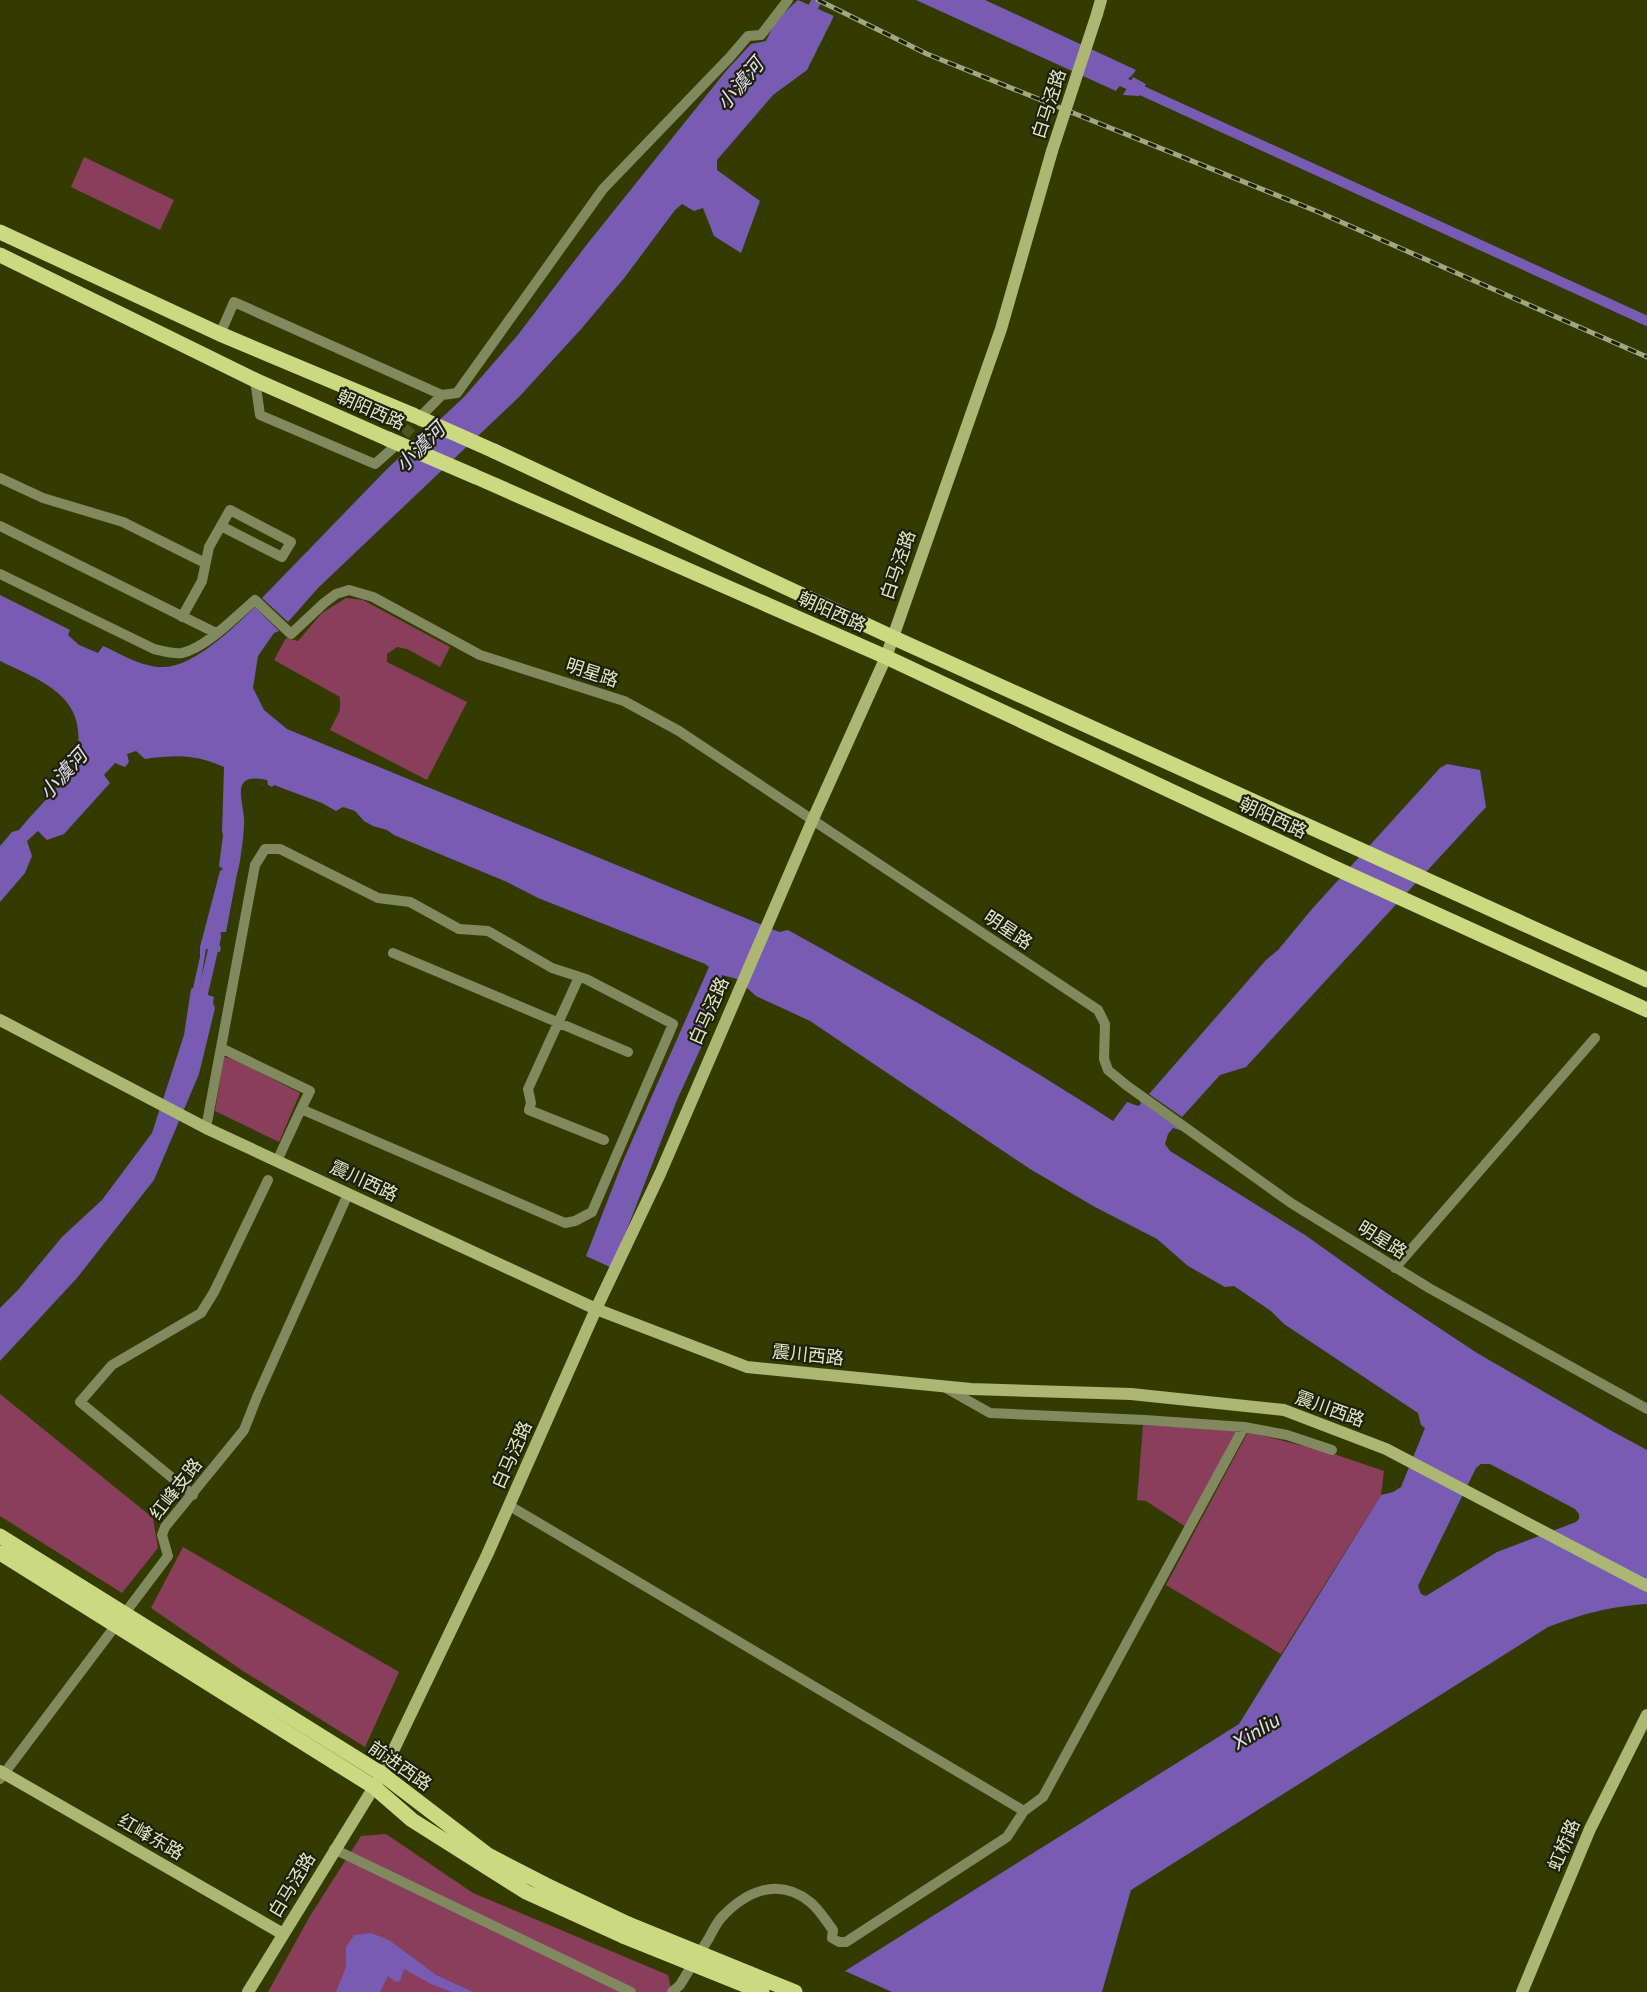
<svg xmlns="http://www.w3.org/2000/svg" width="1647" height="1992" font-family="Commissioner,'Noto Sans SC',sans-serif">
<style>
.green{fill:#893e5c}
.water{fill:#785bb3;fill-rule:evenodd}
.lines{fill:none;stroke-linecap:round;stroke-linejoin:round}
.canal{stroke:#785bb3;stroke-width:10}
.street-tunnel{stroke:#4e551e;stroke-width:10;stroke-dasharray:10 5;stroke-linecap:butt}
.street{stroke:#81895f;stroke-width:10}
.secondary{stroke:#abb772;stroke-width:12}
.primary{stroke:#cbda81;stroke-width:15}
.rail-casing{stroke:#a1a77e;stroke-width:5}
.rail{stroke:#1d2109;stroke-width:3;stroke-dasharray:9;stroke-linecap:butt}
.secondary-bridge{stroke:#abb772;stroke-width:12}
.primary-bridge{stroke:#cbda81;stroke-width:15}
.labels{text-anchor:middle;stroke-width:4.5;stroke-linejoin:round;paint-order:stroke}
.street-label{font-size:18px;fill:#e0e6c8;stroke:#1d2109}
.water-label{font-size:20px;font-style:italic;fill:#e1dbf3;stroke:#1d2109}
</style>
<rect width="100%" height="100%" fill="#343b00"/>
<path class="green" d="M 84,157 L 174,200 L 160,230 L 71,187 Z
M 346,598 L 363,600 L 450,647 L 440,667 L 407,649 L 397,647 L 387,654 L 387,662 L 467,702 L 427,780 L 330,730 L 340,710 L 340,697 L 274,660 L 286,638 L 298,641 L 322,613 Z
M 224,1057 L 234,1059 L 300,1093 L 279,1142 L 215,1111 Z
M 0,1394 L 153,1518 L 158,1548 L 122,1593 L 0,1516 Z
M 1143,1425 L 1237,1430 L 1186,1527 L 1146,1501 L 1137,1500 Z
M 1248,1432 L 1331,1453 L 1384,1471 L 1381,1495 L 1281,1654 L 1166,1585 Z
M 183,1547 L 399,1672 L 365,1747 L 243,1671 L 151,1608 Z
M 386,1834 L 473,1893 L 668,1975 L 672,1992 L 268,1992 L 310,1916 L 361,1836 Z"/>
<path class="water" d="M 798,0 L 834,16 L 807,70 L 773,95 L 717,160 L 717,170 L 760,201 L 741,253 L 714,236 L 703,208 L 694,211 L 682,204 L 675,210 L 625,277 L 582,328 L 519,397 L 318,588 L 288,622 L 262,598 L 387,469 L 464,397 L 517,336 L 588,243 L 726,71 L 751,44 L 766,41 L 776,20 Z
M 916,0 L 985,0 L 1136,70 C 1131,79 1121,82 1116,91 Z
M 1133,77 L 1146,84 L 1139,96 L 1123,95 Z
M 0,595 L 70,630 L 68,635 L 79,645 L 98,653 L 103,646 C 121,654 143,668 164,667 C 195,666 233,628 255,607 L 279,631 L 274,633 L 258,656 L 253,688 L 264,710 L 287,729 L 779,932 L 788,930 C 898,991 1008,1053 1113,1121 L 1127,1102 L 1138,1106 L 1141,1104 L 1139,1099 L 1183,1131 L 1173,1128 L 1168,1134 L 1165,1144 L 1170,1151 L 1305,1235 L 1388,1294 L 1477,1353 L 1610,1430 L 1647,1450 L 1647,1604 C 1607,1607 1586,1613 1548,1627 L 1131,1890 L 1102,1992 L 892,1992 L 845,1971 L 1239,1724 L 1381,1495 L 1393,1492 L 1401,1487 L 1425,1428 L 1421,1425 L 1418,1413 L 1284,1324 L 1271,1311 L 1234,1286 L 1225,1287 L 1188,1266 L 1157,1239 L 1095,1207 L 1030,1169 L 810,1021 L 756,996 L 737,979 L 722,975 L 703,1043 L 677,1100 L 612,1268 L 586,1256 L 623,1161 L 709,967 L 705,964 L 538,898 L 507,882 L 394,835 L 387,830 L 373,826 L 364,821 L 355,811 L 343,807 L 336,811 L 322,803 L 274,785 L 272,787 L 268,785 L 267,780 C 231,772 242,796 244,818 C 245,827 240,868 237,874 L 226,932 L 221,932 L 219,944 L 221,948 L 220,952 L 206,949 L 199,992 L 214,997 L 213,1003 L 215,1008 L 199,1074 L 154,1180 L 77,1278 L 0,1361 L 0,1308 L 18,1290 L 62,1237 L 102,1200 L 152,1133 L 184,1035 L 191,989 L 193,988 L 200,957 L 200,947 L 220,871 L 223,869 L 219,866 L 223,835 L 222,832 L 224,767 C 194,754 176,755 145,759 L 136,751 L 127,754 L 129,762 L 125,767 L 115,763 L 104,775 L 110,783 L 64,834 L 47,840 L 38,831 L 27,841 L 32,856 L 25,873 L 0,902 L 0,846 L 12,832 L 19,830 C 36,809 57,790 73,767 C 78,762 77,752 78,745 C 84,694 37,679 0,661 ZM 1481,1464 L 1490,1464 L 1575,1509 L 1579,1514 L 1579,1519 L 1576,1522 L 1497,1552 L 1426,1596 L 1421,1594 L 1418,1586 L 1476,1468 Z
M 1447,764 L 1480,770 L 1486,807 L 1246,1067 L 1220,1075 L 1182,1117 L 1149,1094 L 1266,960 L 1278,950 L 1312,909 L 1440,768 Z
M 371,1933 L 389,1940 L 436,1975 L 473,1992 L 452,1992 L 431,1984 L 404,1969 L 400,1981 L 396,1982 L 388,1976 L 380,1992 L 336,1992 L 346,1967 L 346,1947 L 354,1935 Z"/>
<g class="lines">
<path class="canal" d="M 807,18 L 817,0
M 1112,77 L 1647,321
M 200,1006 L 216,937"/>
<path class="street-tunnel" d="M 395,446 L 424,413"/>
<path class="street" d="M 220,334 L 234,302 L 442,395 L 457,393 L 603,189 L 730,57 L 748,36 L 761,35 L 788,0
M 255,380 L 260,415 L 375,464 L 392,449
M 424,413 L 442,395
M 0,478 L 43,498 L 123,522 L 205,563
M 0,526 L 216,633
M 0,574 L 154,649 C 163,651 173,654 182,653 C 206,648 236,616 255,600 L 291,634 L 324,603 L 336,594 L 349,590 L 373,597 L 480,655 L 624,701 L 679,731 L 1098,1010 L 1105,1024 L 1104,1059 L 1108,1070 L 1126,1085 L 1291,1203 L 1429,1288 L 1647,1409
M 182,617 L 202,581 L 209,547 L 230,510 L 291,542 L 282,557 L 221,526
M 393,953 L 628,1052
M 579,977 L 528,1089 L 531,1103 L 529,1110 L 604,1140
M 221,1048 L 310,1091 L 301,1109
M 206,1128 L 255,865 L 265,849 L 280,849 L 378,898 L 410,902 L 459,929 L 488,931 L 552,968 L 586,979 L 673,1024 L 592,1212 L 575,1221 L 565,1223 L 301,1109 L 277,1161
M 1395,1268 L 1595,1038
M 944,1387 L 990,1413 L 1145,1420 L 1244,1427 L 1287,1435 L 1332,1450
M 193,1495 L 80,1402 L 112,1365 L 201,1313 L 214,1292 L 268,1180
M 510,1506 L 1024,1811 L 1007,1837 L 846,1942 L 839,1942 L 832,1938 L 833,1930 C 826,1921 819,1909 810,1902 C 778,1876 745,1892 721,1918 C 716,1924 712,1932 709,1938 C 699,1954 689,1970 680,1985 L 672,1992
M 0,1779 L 168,1556 L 162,1535 L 165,1527 L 244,1430 L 257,1397 L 348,1194
M 1024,1811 L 1043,1797 L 1244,1427
M 334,1849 L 631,1992"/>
<path class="secondary" d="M 1097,14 L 1101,0
M 0,1020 L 206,1128 L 596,1309 L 747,1367 L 971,1389 L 1131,1394 L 1284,1410 L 1386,1449 L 1647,1586
M 0,1771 L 283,1934
M 248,1992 L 382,1774 L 487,1555 L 596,1309 L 660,1174 L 813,819 L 886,657 L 1001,329 L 1052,151
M 1522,1992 L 1590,1829 L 1647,1715"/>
<path class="primary" d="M 0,232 L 220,334 L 413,415
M 0,255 L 255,380 L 388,439
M 494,451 L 892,637 L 1647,980
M 474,476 L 886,657 L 1337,869 L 1647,1010
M 0,1536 L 382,1774 L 488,1855 L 546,1885 L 628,1924
M 0,1553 L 374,1787 L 412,1820 L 526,1892 L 623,1936"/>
<g class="rail-casing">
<path id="rail" d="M 818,0 L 927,54 L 1316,211 L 1647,357"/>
</g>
<use href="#rail" class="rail"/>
<path class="secondary-bridge" d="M 1052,151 L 1097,14"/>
<path class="primary-bridge" d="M 413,415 L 494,451
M 388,439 L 474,476
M 628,1924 L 795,1992
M 623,1936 L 762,1992"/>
</g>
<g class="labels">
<g class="street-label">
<text transform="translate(1049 104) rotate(-72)" y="6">白马泾路</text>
<text transform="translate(371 410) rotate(24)" y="6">朝阳西路</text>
<text transform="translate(898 565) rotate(-71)" y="6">白马泾路</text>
<text transform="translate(832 612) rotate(24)" y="6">朝阳西路</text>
<text transform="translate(592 673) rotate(18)" y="6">明星路</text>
<text transform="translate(1273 818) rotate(25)" y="6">朝阳西路</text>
<text transform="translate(1008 930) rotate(34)" y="6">明星路</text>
<text transform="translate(709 1011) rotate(-66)" y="6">白马泾路</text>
<text transform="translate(364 1181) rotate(25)" y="6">震川西路</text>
<text transform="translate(1382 1240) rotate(32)" y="6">明星路</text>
<text transform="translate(808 1355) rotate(6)" y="6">震川西路</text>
<text transform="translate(1330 1409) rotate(20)" y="6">震川西路</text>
<text transform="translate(512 1455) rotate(-66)" y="6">白马泾路</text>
<text transform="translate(176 1489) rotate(-52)" y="6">红峰支路</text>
<text transform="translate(400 1766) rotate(35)" y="6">前进西路</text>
<text transform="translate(151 1837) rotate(30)" y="6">红峰东路</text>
<text transform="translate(1564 1845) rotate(-67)" y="6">虹桥路</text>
<text transform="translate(292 1885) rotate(-59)" y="6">白马泾路</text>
</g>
<g class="water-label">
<text transform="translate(740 84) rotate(-50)" y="7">小澞河</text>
<text transform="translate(420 447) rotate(-45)" y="7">小澞河</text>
<text transform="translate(63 774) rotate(-48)" y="7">小澞河</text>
<text transform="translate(1256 1731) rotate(-31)" y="7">Xinliu</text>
</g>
</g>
</svg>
